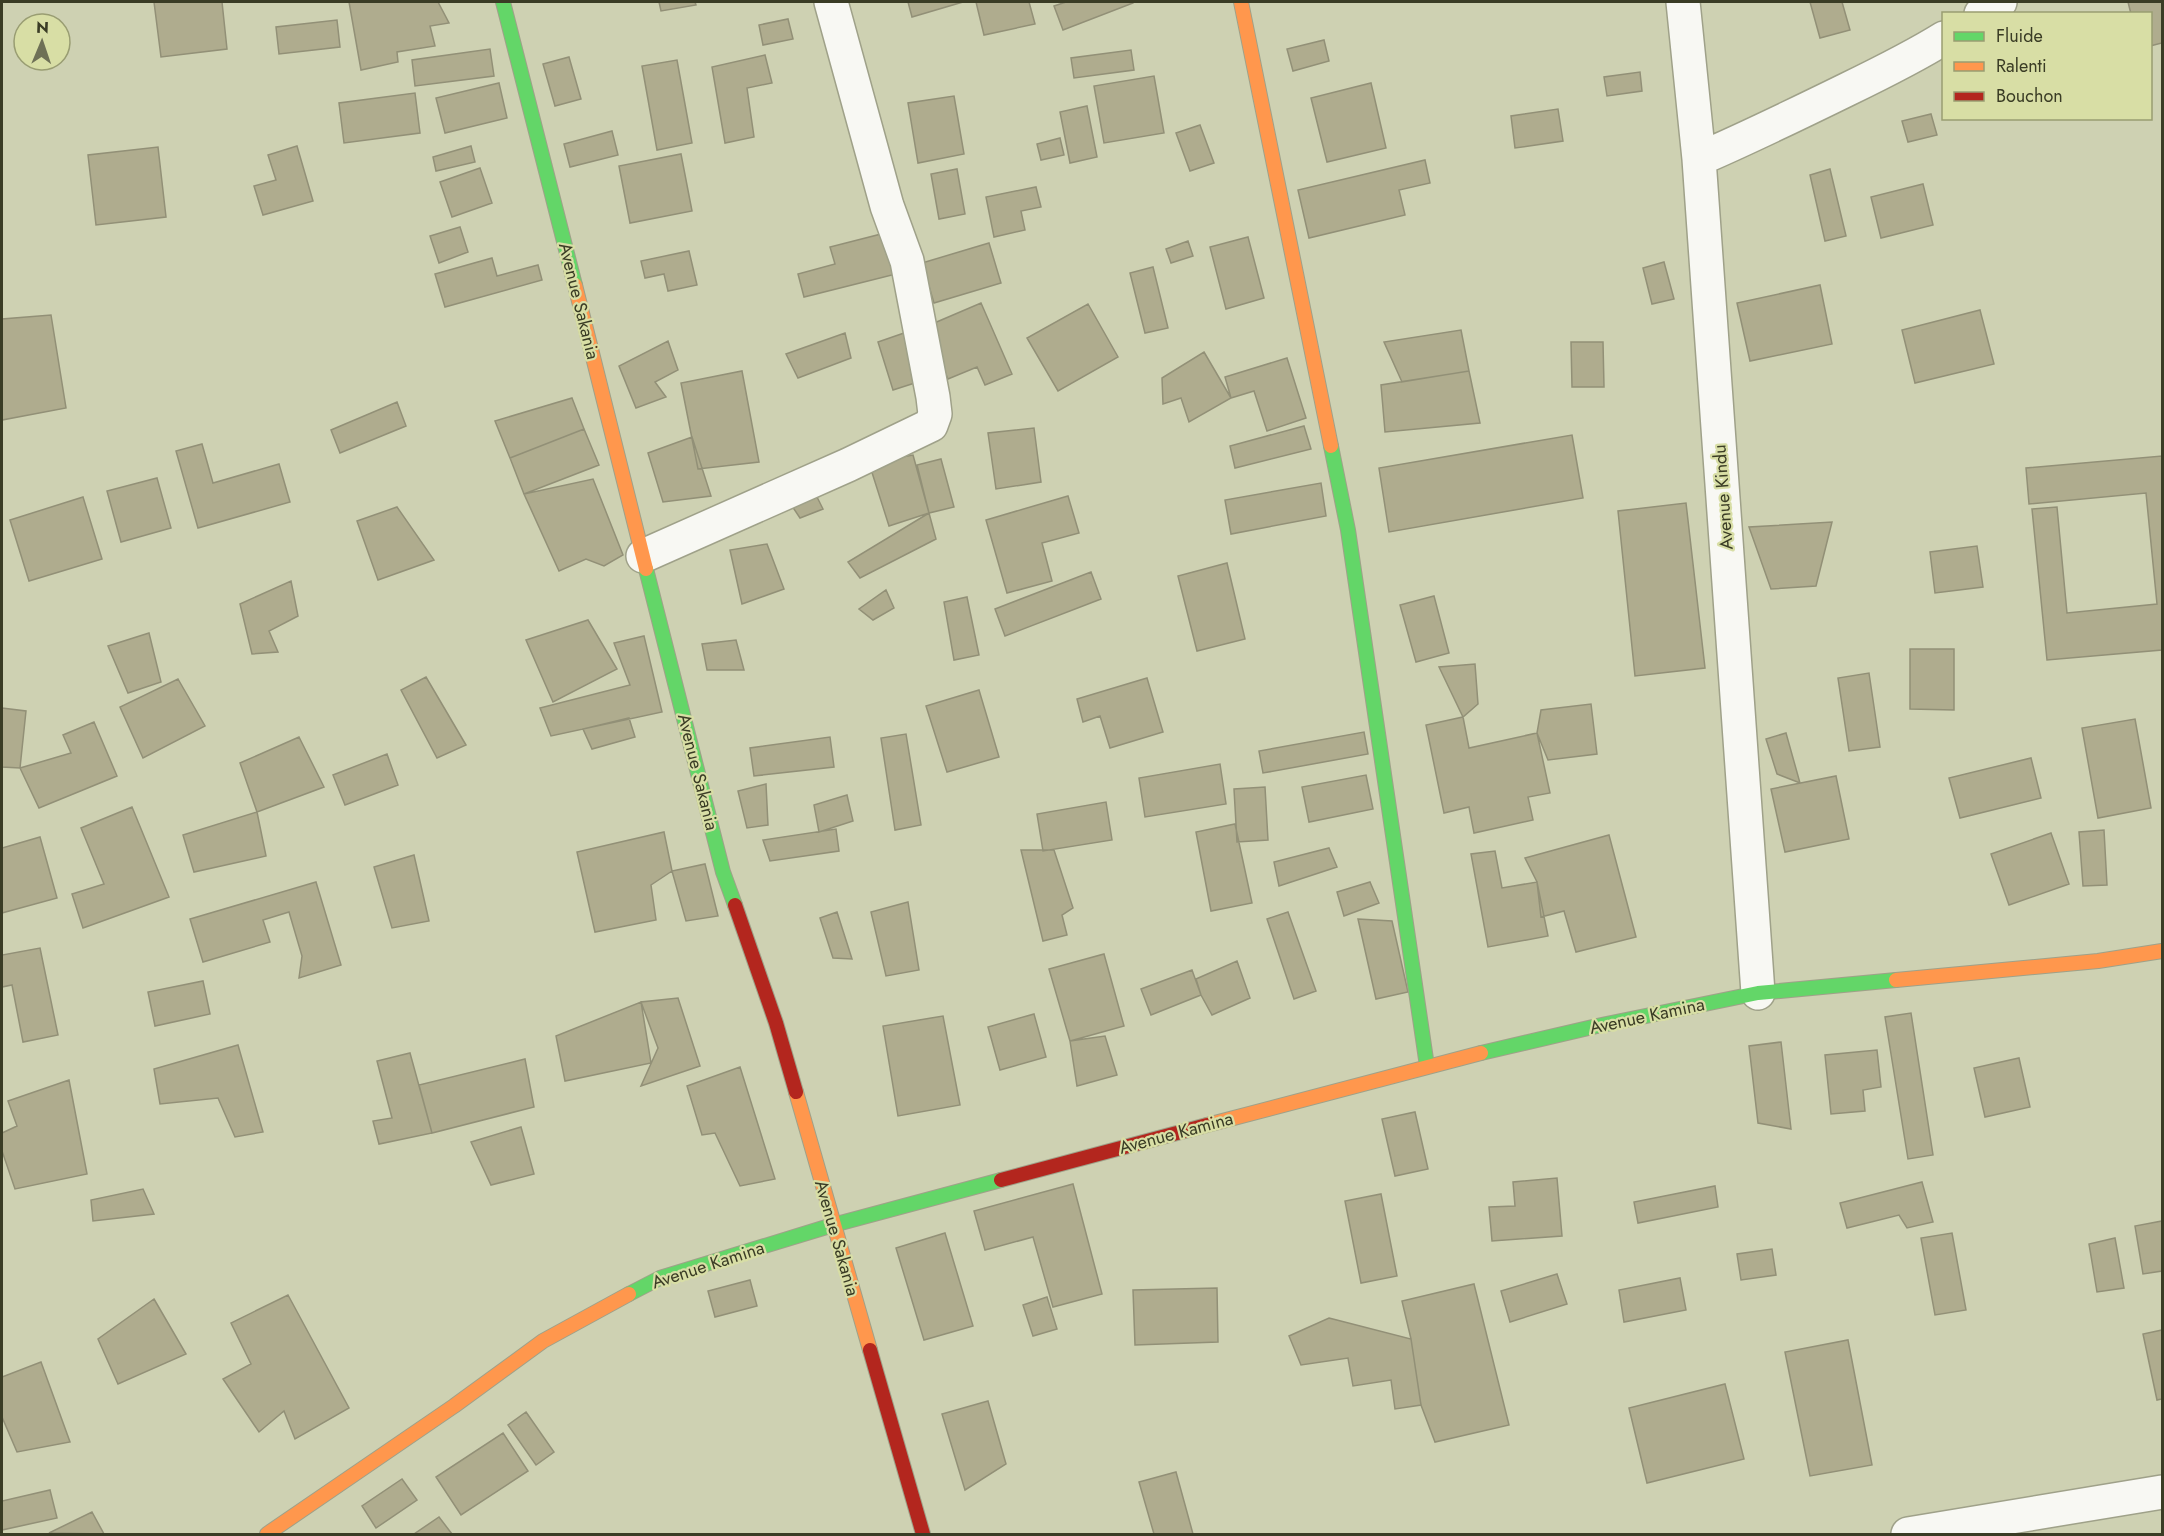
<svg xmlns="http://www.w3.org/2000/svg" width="2164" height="1536" font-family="Jost,sans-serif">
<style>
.building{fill:#afac8e;stroke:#929077;stroke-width:1.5}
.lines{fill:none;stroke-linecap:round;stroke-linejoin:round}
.street-casing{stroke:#9fa189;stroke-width:36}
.fast-casing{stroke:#9fa189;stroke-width:16}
.slow-casing{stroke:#9fa189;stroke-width:16}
.jam-casing{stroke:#9fa189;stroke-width:16}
.street{stroke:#f8f8f3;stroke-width:33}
.fast{stroke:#63d668;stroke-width:14}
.slow{stroke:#ff974d;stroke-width:14}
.jam{stroke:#b3261e;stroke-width:14}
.labels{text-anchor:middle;stroke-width:4.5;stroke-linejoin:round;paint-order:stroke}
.street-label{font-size:18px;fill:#3a3c25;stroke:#d8dea5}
</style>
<rect width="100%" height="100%" fill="#ced1b2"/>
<path class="building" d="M 154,2 L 222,2 L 227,49 L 161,57 Z
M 349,2 L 438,2 L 449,23 L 430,26 L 435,46 L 397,52 L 398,62 L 361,70 Z
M 659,2 L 695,2 L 696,5 L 661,11 Z
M 908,2 L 963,2 L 912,17 Z
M 976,2 L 1029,2 L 1035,24 L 984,35 Z
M 1066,2 L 1133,2 L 1133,3 L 1063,30 L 1054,6 Z
M 1810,2 L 1842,2 L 1850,30 L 1820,38 Z
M 2128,2 L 2162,2 L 2162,43 L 2150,46 L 2150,14 L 2131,14 Z
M 788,19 L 793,39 L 763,45 L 759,25 Z
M 337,20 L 340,47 L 279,54 L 276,27 Z
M 1324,40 L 1329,61 L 1293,71 L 1287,49 Z
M 490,49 L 494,76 L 415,86 L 412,60 Z
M 1131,50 L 1134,70 L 1074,78 L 1071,58 Z
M 765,55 L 772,83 L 747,88 L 754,137 L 725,143 L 712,67 Z
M 569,57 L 581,99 L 555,106 L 543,64 Z
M 677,60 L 692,143 L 657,150 L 642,66 Z
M 1640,72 L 1642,91 L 1607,96 L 1604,77 Z
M 1154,76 L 1164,133 L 1104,143 L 1094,86 Z
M 499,83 L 507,118 L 445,133 L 436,98 Z
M 1371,83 L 1386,148 L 1327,162 L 1311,98 Z
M 415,93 L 420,133 L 344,143 L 339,103 Z
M 954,96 L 964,154 L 918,163 L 908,103 Z
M 1087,106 L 1097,157 L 1070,163 L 1060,112 Z
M 1558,109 L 1563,141 L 1515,148 L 1511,116 Z
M 1931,114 L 1937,135 L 1908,142 L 1902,121 Z
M 1200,125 L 1214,163 L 1190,171 L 1176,133 Z
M 612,131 L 618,155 L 570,167 L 564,144 Z
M 1060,138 L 1064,155 L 1041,160 L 1037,144 Z
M 297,146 L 313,201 L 263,215 L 254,186 L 276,180 L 268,155 Z
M 471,146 L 475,162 L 436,171 L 433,157 Z
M 158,147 L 166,217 L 96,225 L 88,155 Z
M 681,154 L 692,211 L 630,223 L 619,166 Z
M 1425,160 L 1430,183 L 1399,190 L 1405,215 L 1309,238 L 1298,190 Z
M 480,168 L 492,203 L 452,217 L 440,182 Z
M 957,169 L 965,214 L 939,219 L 931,174 Z
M 1830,169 L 1846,236 L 1825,241 L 1810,175 Z
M 1923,184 L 1933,225 L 1881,238 L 1871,197 Z
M 1036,187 L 1041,207 L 1021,211 L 1025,230 L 994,237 L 986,197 Z
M 460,227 L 468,252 L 439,263 L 430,236 Z
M 889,232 L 900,273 L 804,297 L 798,274 L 835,264 L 830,247 Z
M 1248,237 L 1264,298 L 1226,309 L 1210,247 Z
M 1188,241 L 1193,256 L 1171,263 L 1166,249 Z
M 989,243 L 1001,283 L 934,303 L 922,263 Z
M 689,251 L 697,285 L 668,291 L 664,274 L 645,278 L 641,261 Z
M 492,258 L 497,276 L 538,265 L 542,280 L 445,307 L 435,274 Z
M 1664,262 L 1674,299 L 1652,304 L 1643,268 Z
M 1153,267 L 1168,328 L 1145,333 L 1130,273 Z
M 1820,285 L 1832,344 L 1750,361 L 1737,303 Z
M 981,303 L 1012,374 L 985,385 L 977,367 L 948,379 L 925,327 Z
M 1088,304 L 1118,357 L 1058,391 L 1027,338 Z
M 1980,310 L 1994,364 L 1915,383 L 1902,330 Z
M 51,315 L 66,408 L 2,420 L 2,319 Z
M 1461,330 L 1469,371 L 1402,382 L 1384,342 Z
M 845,333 L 851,358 L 798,378 L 786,354 Z
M 904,333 L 921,381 L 893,390 L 878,342 Z
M 668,341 L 678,370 L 655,382 L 666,397 L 636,408 L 619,366 Z
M 1571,342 L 1603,342 L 1604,387 L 1572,387 Z
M 1204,352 L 1231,398 L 1189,422 L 1181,398 L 1163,404 L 1162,378 Z
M 1287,358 L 1306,418 L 1267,431 L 1254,391 L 1231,398 L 1225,377 Z
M 742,371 L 759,462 L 698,469 L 681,383 Z
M 1469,371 L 1480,423 L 1385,432 L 1381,385 Z
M 572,398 L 584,429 L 510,458 L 495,421 Z
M 397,402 L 406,426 L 340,453 L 331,430 Z
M 1304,426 L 1311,449 L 1235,468 L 1230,446 Z
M 1034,428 L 1041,482 L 996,489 L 988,433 Z
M 584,429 L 599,465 L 524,494 L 510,458 Z
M 1572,435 L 1583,498 L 1389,532 L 1379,468 Z
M 692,437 L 711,496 L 663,502 L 648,453 Z
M 202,444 L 213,483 L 279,464 L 290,502 L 198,528 L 176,451 Z
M 913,455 L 929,513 L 889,526 L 869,463 Z
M 2162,456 L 2162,650 L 2047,660 L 2032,509 L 2057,507 L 2067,613 L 2157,604 L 2146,493 L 2029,504 L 2026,468 Z
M 941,459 L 954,507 L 929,513 L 917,465 Z
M 157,478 L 171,528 L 121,542 L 107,491 Z
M 593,479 L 623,555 L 604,566 L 586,559 L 559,571 L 524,494 Z
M 1321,483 L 1326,516 L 1231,534 L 1225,500 Z
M 811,485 L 823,509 L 800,518 L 788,500 Z
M 1068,496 L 1079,533 L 1042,543 L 1052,581 L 1007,593 L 986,520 Z
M 83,497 L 102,559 L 29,581 L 10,520 Z
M 1686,503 L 1705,668 L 1635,676 L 1618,511 Z
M 397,507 L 434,560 L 378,580 L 357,521 Z
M 929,513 L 936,539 L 860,578 L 848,562 Z
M 1832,522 L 1816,586 L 1771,589 L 1749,527 Z
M 767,544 L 784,589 L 742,604 L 730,550 Z
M 1977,546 L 1983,587 L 1935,593 L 1930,552 Z
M 1227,563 L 1245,639 L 1197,651 L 1178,576 Z
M 1091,572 L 1101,599 L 1005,636 L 995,609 Z
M 291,581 L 298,616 L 269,631 L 278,652 L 252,654 L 240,604 Z
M 886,590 L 894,608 L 873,620 L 859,609 Z
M 1434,596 L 1449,653 L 1416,662 L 1400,605 Z
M 967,597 L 979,655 L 954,660 L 944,602 Z
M 588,620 L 617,669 L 553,702 L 526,640 Z
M 149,633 L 161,682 L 128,693 L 108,646 Z
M 644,636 L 662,712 L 551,736 L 540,708 L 630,685 L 614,643 Z
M 736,640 L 744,670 L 707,670 L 702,644 Z
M 1910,649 L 1954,649 L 1954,710 L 1910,709 Z
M 1475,664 L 1478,704 L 1463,717 L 1439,667 Z
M 1869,673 L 1880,747 L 1849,751 L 1838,678 Z
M 426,677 L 466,745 L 437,758 L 401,690 Z
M 1147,678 L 1163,732 L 1110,748 L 1100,716 L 1083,722 L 1077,699 Z
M 178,679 L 205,726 L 143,758 L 120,707 Z
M 979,690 L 999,757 L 947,772 L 926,706 Z
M 1591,704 L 1597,754 L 1548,760 L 1537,733 L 1541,710 Z
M 2,708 L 26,711 L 20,768 L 2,767 Z
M 1463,717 L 1469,748 L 1537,733 L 1550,793 L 1528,797 L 1533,820 L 1474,833 L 1469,807 L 1444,813 L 1426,725 Z
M 629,718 L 635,737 L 592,749 L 583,729 Z
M 2135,719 L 2151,808 L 2098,818 L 2082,728 Z
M 94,722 L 117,776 L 39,808 L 20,768 L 71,753 L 63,735 Z
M 1364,732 L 1368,754 L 1263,773 L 1259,751 Z
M 1786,733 L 1800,783 L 1777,774 L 1766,739 Z
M 906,734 L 921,825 L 895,830 L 881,738 Z
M 299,737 L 324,787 L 257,812 L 240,763 Z
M 830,737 L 834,767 L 754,776 L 750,748 Z
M 387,754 L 398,785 L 345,805 L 333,775 Z
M 2031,758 L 2041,798 L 1960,818 L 1949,778 Z
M 1220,764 L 1226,804 L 1145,817 L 1139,778 Z
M 1366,775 L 1373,809 L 1309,822 L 1302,787 Z
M 1836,776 L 1849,839 L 1785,852 L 1771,789 Z
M 766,784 L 768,825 L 747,828 L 738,791 Z
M 1265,787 L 1268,840 L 1237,842 L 1234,789 Z
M 847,795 L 853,821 L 819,832 L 814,805 Z
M 1106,802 L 1112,840 L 1043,851 L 1037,814 Z
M 132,807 L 169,897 L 83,928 L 72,894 L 104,884 L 81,828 Z
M 257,812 L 266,856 L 194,872 L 183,835 Z
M 1235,824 L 1252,903 L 1211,911 L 1196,832 Z
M 836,829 L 839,851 L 770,861 L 763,840 Z
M 2104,830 L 2107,885 L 2083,886 L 2079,832 Z
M 664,832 L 672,871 L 651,885 L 656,920 L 595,932 L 577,852 Z
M 2051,833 L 2069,884 L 2009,905 L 1991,854 Z
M 1609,835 L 1636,937 L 1576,952 L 1564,911 L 1541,917 L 1537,882 L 1525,858 Z
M 40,837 L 57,898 L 2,913 L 2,848 Z
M 1329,848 L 1337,867 L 1279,886 L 1274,862 Z
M 1021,850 L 1054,850 L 1073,908 L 1062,915 L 1067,935 L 1043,941 Z
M 1495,851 L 1502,888 L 1537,882 L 1548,936 L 1488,947 L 1471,854 Z
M 414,855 L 429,921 L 392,928 L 374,867 Z
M 705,864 L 718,916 L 686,921 L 672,871 Z
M 316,882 L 341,965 L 299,978 L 302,956 L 289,912 L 263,920 L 270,942 L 203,962 L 190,919 Z
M 1370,882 L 1379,903 L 1344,916 L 1337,892 Z
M 908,902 L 919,970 L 886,976 L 871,912 Z
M 837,912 L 852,959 L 833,958 L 820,918 Z
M 1288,912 L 1316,991 L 1294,999 L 1267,919 Z
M 1358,919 L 1392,921 L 1408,992 L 1376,999 Z
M 40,948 L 58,1035 L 23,1042 L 12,985 L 2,987 L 2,955 Z
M 1104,954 L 1124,1026 L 1070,1041 L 1049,969 Z
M 1237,961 L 1250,998 L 1212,1015 L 1201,995 L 1196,979 Z
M 1192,970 L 1201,995 L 1151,1015 L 1141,989 Z
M 203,981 L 210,1014 L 155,1026 L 148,992 Z
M 678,998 L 700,1066 L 641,1086 L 658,1048 L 641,1002 Z
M 641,1002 L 651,1063 L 565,1081 L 556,1036 Z
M 1911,1013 L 1933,1155 L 1908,1159 L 1885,1017 Z
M 1034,1014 L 1046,1057 L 1000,1070 L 988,1027 Z
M 943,1016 L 960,1105 L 898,1116 L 883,1026 Z
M 1105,1036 L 1117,1075 L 1077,1086 L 1070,1041 Z
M 1781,1042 L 1791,1129 L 1758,1123 L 1749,1046 Z
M 238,1045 L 263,1132 L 235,1137 L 218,1098 L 160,1104 L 154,1069 Z
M 1877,1050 L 1881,1087 L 1863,1090 L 1865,1111 L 1831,1114 L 1825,1055 Z
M 410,1053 L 432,1133 L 379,1144 L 373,1121 L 392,1118 L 377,1061 Z
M 2019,1058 L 2030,1107 L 1985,1117 L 1974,1068 Z
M 525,1059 L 534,1107 L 432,1133 L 419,1085 Z
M 740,1067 L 775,1179 L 740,1186 L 715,1133 L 702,1135 L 687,1086 Z
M 69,1080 L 87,1174 L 15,1189 L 2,1151 L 2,1133 L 17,1126 L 8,1101 Z
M 1415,1112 L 1428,1169 L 1395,1176 L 1382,1119 Z
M 521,1127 L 534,1174 L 491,1185 L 471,1142 Z
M 1557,1178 L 1562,1236 L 1492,1241 L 1489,1207 L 1515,1206 L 1513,1182 Z
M 1922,1182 L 1933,1222 L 1907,1228 L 1899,1215 L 1847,1228 L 1840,1203 Z
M 1073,1184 L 1102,1294 L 1053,1307 L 1033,1237 L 985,1250 L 974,1211 Z
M 1715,1186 L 1718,1207 L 1638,1223 L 1634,1202 Z
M 143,1189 L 154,1214 L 93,1221 L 91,1200 Z
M 1381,1194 L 1397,1276 L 1361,1283 L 1345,1201 Z
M 2162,1221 L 2162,1271 L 2143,1274 L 2135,1226 Z
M 945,1233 L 973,1326 L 924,1340 L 896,1248 Z
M 1952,1233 L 1966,1310 L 1935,1315 L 1921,1238 Z
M 2115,1238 L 2124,1288 L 2097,1292 L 2089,1244 Z
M 1772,1249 L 1776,1275 L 1741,1280 L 1737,1254 Z
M 1557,1274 L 1567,1304 L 1510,1322 L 1501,1291 Z
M 1680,1278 L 1686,1310 L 1624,1322 L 1619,1290 Z
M 750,1280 L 757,1306 L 715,1317 L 708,1291 Z
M 1474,1284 L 1509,1425 L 1435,1442 L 1421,1405 L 1411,1339 L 1402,1301 Z
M 1217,1288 L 1218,1342 L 1135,1345 L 1133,1290 Z
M 288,1295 L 349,1408 L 295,1439 L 284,1411 L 259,1432 L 223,1379 L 251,1364 L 231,1323 Z
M 1047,1297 L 1057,1329 L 1033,1336 L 1023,1305 Z
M 154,1299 L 186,1354 L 118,1384 L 98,1339 Z
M 1329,1318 L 1411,1339 L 1421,1405 L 1395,1409 L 1391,1380 L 1353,1386 L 1348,1358 L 1301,1365 L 1289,1336 Z
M 2162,1330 L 2162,1399 L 2157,1400 L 2143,1334 Z
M 1848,1340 L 1872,1465 L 1810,1476 L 1785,1352 Z
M 41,1362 L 70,1442 L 17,1452 L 2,1417 L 2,1377 Z
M 1725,1384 L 1744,1459 L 1647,1483 L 1629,1408 Z
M 988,1401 L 1006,1464 L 965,1490 L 942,1414 Z
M 526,1412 L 554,1452 L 536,1465 L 508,1425 Z
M 503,1433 L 528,1471 L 461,1515 L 436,1477 Z
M 1176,1472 L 1193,1534 L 1154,1534 L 1139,1482 Z
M 402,1479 L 417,1500 L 376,1528 L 362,1506 Z
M 50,1490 L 57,1518 L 2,1530 L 2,1501 Z
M 92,1512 L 104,1534 L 49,1533 Z
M 439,1517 L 452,1534 L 414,1534 Z"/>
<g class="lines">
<g class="street-casing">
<path id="street" d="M 1683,2 L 1699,159 L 1758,993
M 1981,14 L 2000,2
M 1699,159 C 1748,138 1797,114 1846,90 C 1879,74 1912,58 1944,38
M 643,556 L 848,465 L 931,425 L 935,414 L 933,397 L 907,261 L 887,206 L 831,2
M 1908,1534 L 2162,1492"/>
</g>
<g class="fast-casing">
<path id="fast" d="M 503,2 L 575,285
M 1331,446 L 1348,530 L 1427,1066
M 646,569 L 723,872 L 735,905
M 1481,1053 L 1597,1026 L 1758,993 L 1896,980
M 629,1294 L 660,1278 L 833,1225 L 1001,1180"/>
</g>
<g class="slow-casing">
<path id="slow" d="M 1241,2 L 1331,446
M 575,285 L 646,569
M 1896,980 L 2098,961 L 2162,951
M 796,1092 L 870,1350
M 1207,1125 L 1481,1053
M 267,1534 L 454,1406 L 543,1341 L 629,1294"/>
</g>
<g class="jam-casing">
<path id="jam" d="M 735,905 L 776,1023 L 796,1092
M 1001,1180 L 1207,1125
M 870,1350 L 923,1534"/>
</g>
<use href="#street" class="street"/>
<use href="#fast" class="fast"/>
<use href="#slow" class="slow"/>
<use href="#jam" class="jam"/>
</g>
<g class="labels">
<g class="street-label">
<text transform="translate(579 301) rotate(76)" y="6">Avenue Sakania</text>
<text transform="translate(1723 497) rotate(-94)" y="6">Avenue Kindu</text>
<text transform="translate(698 772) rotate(76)" y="6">Avenue Sakania</text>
<text transform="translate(1647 1016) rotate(-12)" y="6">Avenue Kamina</text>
<text transform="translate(1176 1133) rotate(-15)" y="6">Avenue Kamina</text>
<text transform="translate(837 1238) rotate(74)" y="6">Avenue Sakania</text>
<text transform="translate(708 1265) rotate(-18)" y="6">Avenue Kamina</text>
</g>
</g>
<rect width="2164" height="1536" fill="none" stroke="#3a3c25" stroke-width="6"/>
<rect x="1942" y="12" width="210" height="108" fill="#d8dea5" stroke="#999d72" stroke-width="1.5"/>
<rect x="1954" y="32" width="30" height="9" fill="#63d668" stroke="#999d72" stroke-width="1.5"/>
<text x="1996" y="42" font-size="18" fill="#3a3c25">Fluide</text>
<rect x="1954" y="62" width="30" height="9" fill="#ff974d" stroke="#999d72" stroke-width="1.5"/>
<text x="1996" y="72" font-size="18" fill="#3a3c25">Ralenti</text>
<rect x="1954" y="92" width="30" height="9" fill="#b3261e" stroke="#999d72" stroke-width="1.5"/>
<text x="1996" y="102" font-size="18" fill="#3a3c25">Bouchon</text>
<g transform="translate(42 42) rotate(2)"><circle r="28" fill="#d8dea5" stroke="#999d72" stroke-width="1.5"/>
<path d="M0-4.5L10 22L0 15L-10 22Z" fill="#6e7056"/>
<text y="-9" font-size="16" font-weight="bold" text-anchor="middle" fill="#3a3c25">N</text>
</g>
</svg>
